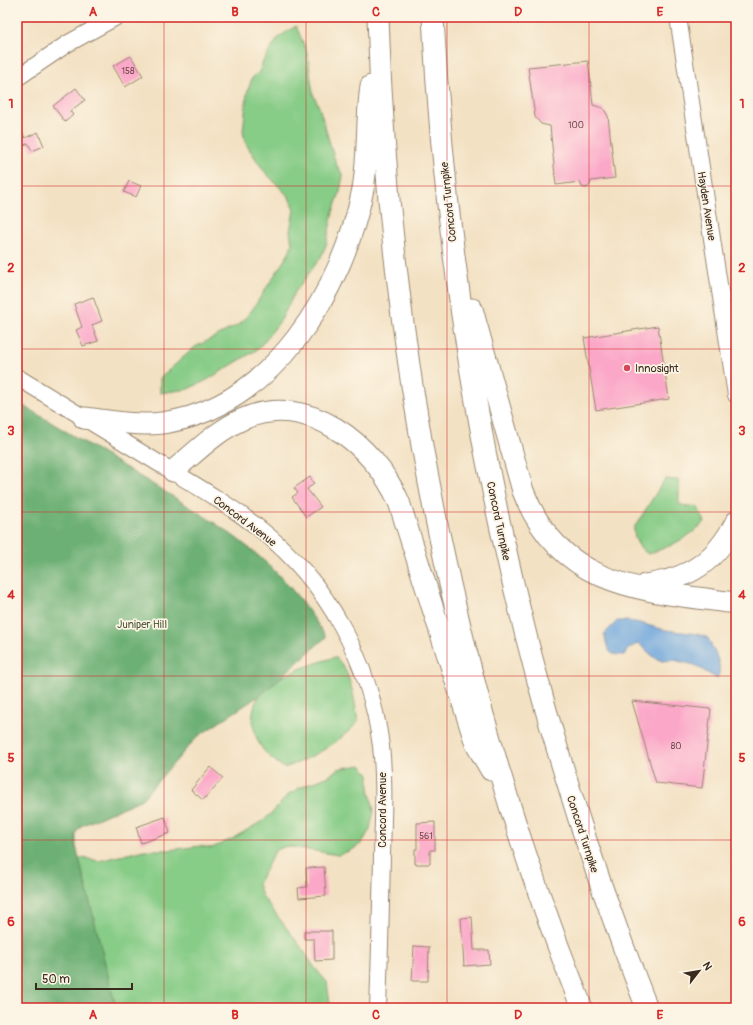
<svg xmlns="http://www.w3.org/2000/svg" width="753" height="1025" font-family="Pangolin,sans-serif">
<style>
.green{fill:#87cc87;stroke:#617b52}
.forest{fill:#6db074;stroke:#546d49}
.water{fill:#6da5dc;stroke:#54687d}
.building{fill:#fba7c8}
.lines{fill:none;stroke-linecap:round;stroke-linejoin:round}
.secondary-casing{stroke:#978670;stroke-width:18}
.highway-casing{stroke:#978670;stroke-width:23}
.secondary{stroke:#fff;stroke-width:16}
.highway{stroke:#fff;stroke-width:21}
.grid{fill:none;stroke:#d62828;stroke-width:1;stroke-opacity:0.55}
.poi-dot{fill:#d1495b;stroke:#fcf5e5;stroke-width:1.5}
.labels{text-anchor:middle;stroke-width:3.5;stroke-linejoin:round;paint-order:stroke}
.number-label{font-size:9px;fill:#6b4948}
.street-label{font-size:11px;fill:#3b2a1e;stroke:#fcf5e5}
.poi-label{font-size:11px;fill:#3b2a1e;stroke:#fcf5e5;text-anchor:start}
.park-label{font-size:11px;fill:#525b3e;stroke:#fcf5e5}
.neatline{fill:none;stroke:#d62828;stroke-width:1.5}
.grid-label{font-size:13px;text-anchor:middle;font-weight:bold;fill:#d62828}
</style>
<rect width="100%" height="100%" fill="#fcf5e5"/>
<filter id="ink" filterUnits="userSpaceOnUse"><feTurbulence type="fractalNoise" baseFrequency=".025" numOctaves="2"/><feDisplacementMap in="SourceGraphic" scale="8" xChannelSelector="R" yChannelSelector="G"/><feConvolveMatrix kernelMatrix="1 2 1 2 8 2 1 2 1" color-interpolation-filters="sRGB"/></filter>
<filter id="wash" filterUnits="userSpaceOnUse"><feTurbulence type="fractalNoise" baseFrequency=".012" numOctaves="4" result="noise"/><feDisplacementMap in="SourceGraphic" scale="16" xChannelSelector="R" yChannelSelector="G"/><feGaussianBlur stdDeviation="0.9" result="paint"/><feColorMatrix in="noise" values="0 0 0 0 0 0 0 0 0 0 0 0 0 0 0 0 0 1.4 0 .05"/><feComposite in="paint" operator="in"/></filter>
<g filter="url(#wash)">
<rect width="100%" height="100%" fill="#f3e1c3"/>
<path class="green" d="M 296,26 L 307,52 L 313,94 L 319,107 L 336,164 L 343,175 L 340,192 L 333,212 L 326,245 L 321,257 L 295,292 L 281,320 L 258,349 L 207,380 L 188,389 L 160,393 L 160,378 L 195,347 L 240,324 L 252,310 L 289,253 L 292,244 L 290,231 L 294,210 L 289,197 L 264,171 L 246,144 L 243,132 L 247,93 L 252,78 L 259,72 L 263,61 L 279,37 Z
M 665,479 L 679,480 L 679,504 L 689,507 L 697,506 L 705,522 C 688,538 670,547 648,554 C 638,547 634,540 634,528 Z
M 335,657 C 351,669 355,703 358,722 C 339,743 311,759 284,768 C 267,755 258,749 254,728 C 243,682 302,668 335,657 Z
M 361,765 L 369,775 L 369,788 L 374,811 L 370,829 L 362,843 L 352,850 L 338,855 L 286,846 L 275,851 L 258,884 L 262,896 L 304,951 L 314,967 L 327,982 L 330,1004 L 326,1008 L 17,1008 L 17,846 L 99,861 L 144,850 L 169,850 L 200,846 L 212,848 L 232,839 L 264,820 L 272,813 L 288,795 L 299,788 L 329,776 L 337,769 Z"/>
<path class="forest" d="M 17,402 C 61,428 105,455 149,482 C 226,529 277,557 326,637 L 262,694 L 197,737 L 142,799 L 81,826 L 76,833 L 76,846 L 116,1008 L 17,1008 Z"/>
<path class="water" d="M 617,621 C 637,620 644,625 662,629 C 678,633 694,631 708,638 C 714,652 724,664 717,679 L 695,665 L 674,660 L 662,661 L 655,658 L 638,643 L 627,650 L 624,655 C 605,655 609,650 604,634 Z"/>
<g id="blocks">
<path class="building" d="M 131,56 L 143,76 L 125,87 L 113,66 Z
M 588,61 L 593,105 L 603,108 L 608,116 L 615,178 L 591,181 L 590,185 L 587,188 L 582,187 L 580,182 L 556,185 L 550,126 L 541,124 L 535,117 L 528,67 Z
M 76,88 L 85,100 L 70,111 L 73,115 L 65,122 L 53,106 Z
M 19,124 L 25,138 L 38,132 L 44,146 L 32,151 L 28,143 L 17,150 L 17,125 Z
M 129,181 L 141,186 L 136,197 L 124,192 Z
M 93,297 L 102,321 L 92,325 L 98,341 L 83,346 L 76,330 L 82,327 L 74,304 Z
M 658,326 L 669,399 L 596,410 L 584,338 Z
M 310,477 L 314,484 L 307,489 L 321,507 L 306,517 L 292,497 L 298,493 L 294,488 Z
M 632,701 L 711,709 L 702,788 L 656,783 Z
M 210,767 L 223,778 L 203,800 L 191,790 Z
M 165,817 L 170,833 L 141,843 L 136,827 Z
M 435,822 L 435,850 L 430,850 L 430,864 L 415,864 L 415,849 L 417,849 L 417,823 Z
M 324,867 L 326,896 L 299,898 L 298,888 L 307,887 L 306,868 Z
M 472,917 L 474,950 L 489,950 L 490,964 L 464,966 L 461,918 Z
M 304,931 L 332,931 L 332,960 L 315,961 L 314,939 L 304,939 Z
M 414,946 L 429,947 L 428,981 L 412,981 Z"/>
</g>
</g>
<g filter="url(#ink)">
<use href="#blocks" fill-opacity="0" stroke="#978670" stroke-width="1"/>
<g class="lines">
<g class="secondary-casing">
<path id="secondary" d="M 678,17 L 736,395
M 17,78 L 67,44 L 116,17
M 17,377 C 63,405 109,433 155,461 C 190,482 227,503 260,529 C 327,582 370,661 381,746 C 385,782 383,818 382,855 C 381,906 380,957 378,1008"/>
</g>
<g class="highway-casing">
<path id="highway" d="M 378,17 C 388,355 456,694 582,1008
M 433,17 C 450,356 521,692 647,1008
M 472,309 L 523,491 C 561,589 646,591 736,603
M 84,418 C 110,421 136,426 162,423 C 273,408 343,290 363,189 C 369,155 366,121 371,86
M 173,471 C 195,453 216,431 243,419 C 308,391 374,445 399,502 L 476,744 L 491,770
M 645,585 C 689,579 715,562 736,522"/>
</g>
<use href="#secondary" class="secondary"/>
<use href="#highway" class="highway"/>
</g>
</g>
<path class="grid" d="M 164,17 L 164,1008M 306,17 L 306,1008M 447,17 L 447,1008M 589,17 L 589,1008M 17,186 L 736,186M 17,349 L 736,349M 17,512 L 736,512M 17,676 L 736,676M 17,840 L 736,840"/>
<circle class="poi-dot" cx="627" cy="368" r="4"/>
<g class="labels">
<g class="number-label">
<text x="128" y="74">158</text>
<text x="576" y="128">100</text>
<text x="676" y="749">80</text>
<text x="426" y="839">561</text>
</g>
<g class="street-label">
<text transform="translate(448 202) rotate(-96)" y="4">Concord Turnpike</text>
<text transform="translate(707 206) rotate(81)" y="4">Hayden Avenue</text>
<text transform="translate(245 521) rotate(37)" y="4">Concord Avenue</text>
<text transform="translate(499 521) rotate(78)" y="4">Concord Turnpike</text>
<text transform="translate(382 810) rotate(-90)" y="4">Concord Avenue</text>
<text transform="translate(583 834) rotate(72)" y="4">Concord Turnpike</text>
</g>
<g class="poi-label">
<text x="635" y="372">Innosight</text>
</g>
<g class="park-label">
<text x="142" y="628">Juniper Hill</text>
</g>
</g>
<rect width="753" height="1025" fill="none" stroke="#fcf5e5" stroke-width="44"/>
<g transform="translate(699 971) rotate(59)" stroke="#fcf5e5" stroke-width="3" paint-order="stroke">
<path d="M0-3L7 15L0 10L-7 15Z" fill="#3b2a1e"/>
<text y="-6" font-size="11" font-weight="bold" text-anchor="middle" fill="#3b2a1e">N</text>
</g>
<path d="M36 983v6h96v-6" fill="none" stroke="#3b2a1e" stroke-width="2"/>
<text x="42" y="983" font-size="12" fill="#3b2a1e" stroke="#fcf5e5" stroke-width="3" paint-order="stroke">50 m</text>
<rect x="22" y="22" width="709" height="981" class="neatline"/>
<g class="grid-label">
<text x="93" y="16">A</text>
<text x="235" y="16">B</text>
<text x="376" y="16">C</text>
<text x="518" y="16">D</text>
<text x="660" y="16">E</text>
<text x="11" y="108">1</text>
<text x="742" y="108">1</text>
<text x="11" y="272">2</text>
<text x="742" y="272">2</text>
<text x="11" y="435">3</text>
<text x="742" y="435">3</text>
<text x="11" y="599">4</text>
<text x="742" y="599">4</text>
<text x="11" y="762">5</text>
<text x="742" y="762">5</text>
<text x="11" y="926">6</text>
<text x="742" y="926">6</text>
<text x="93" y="1019">A</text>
<text x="235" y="1019">B</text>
<text x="376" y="1019">C</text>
<text x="518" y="1019">D</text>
<text x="660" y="1019">E</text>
</g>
</svg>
